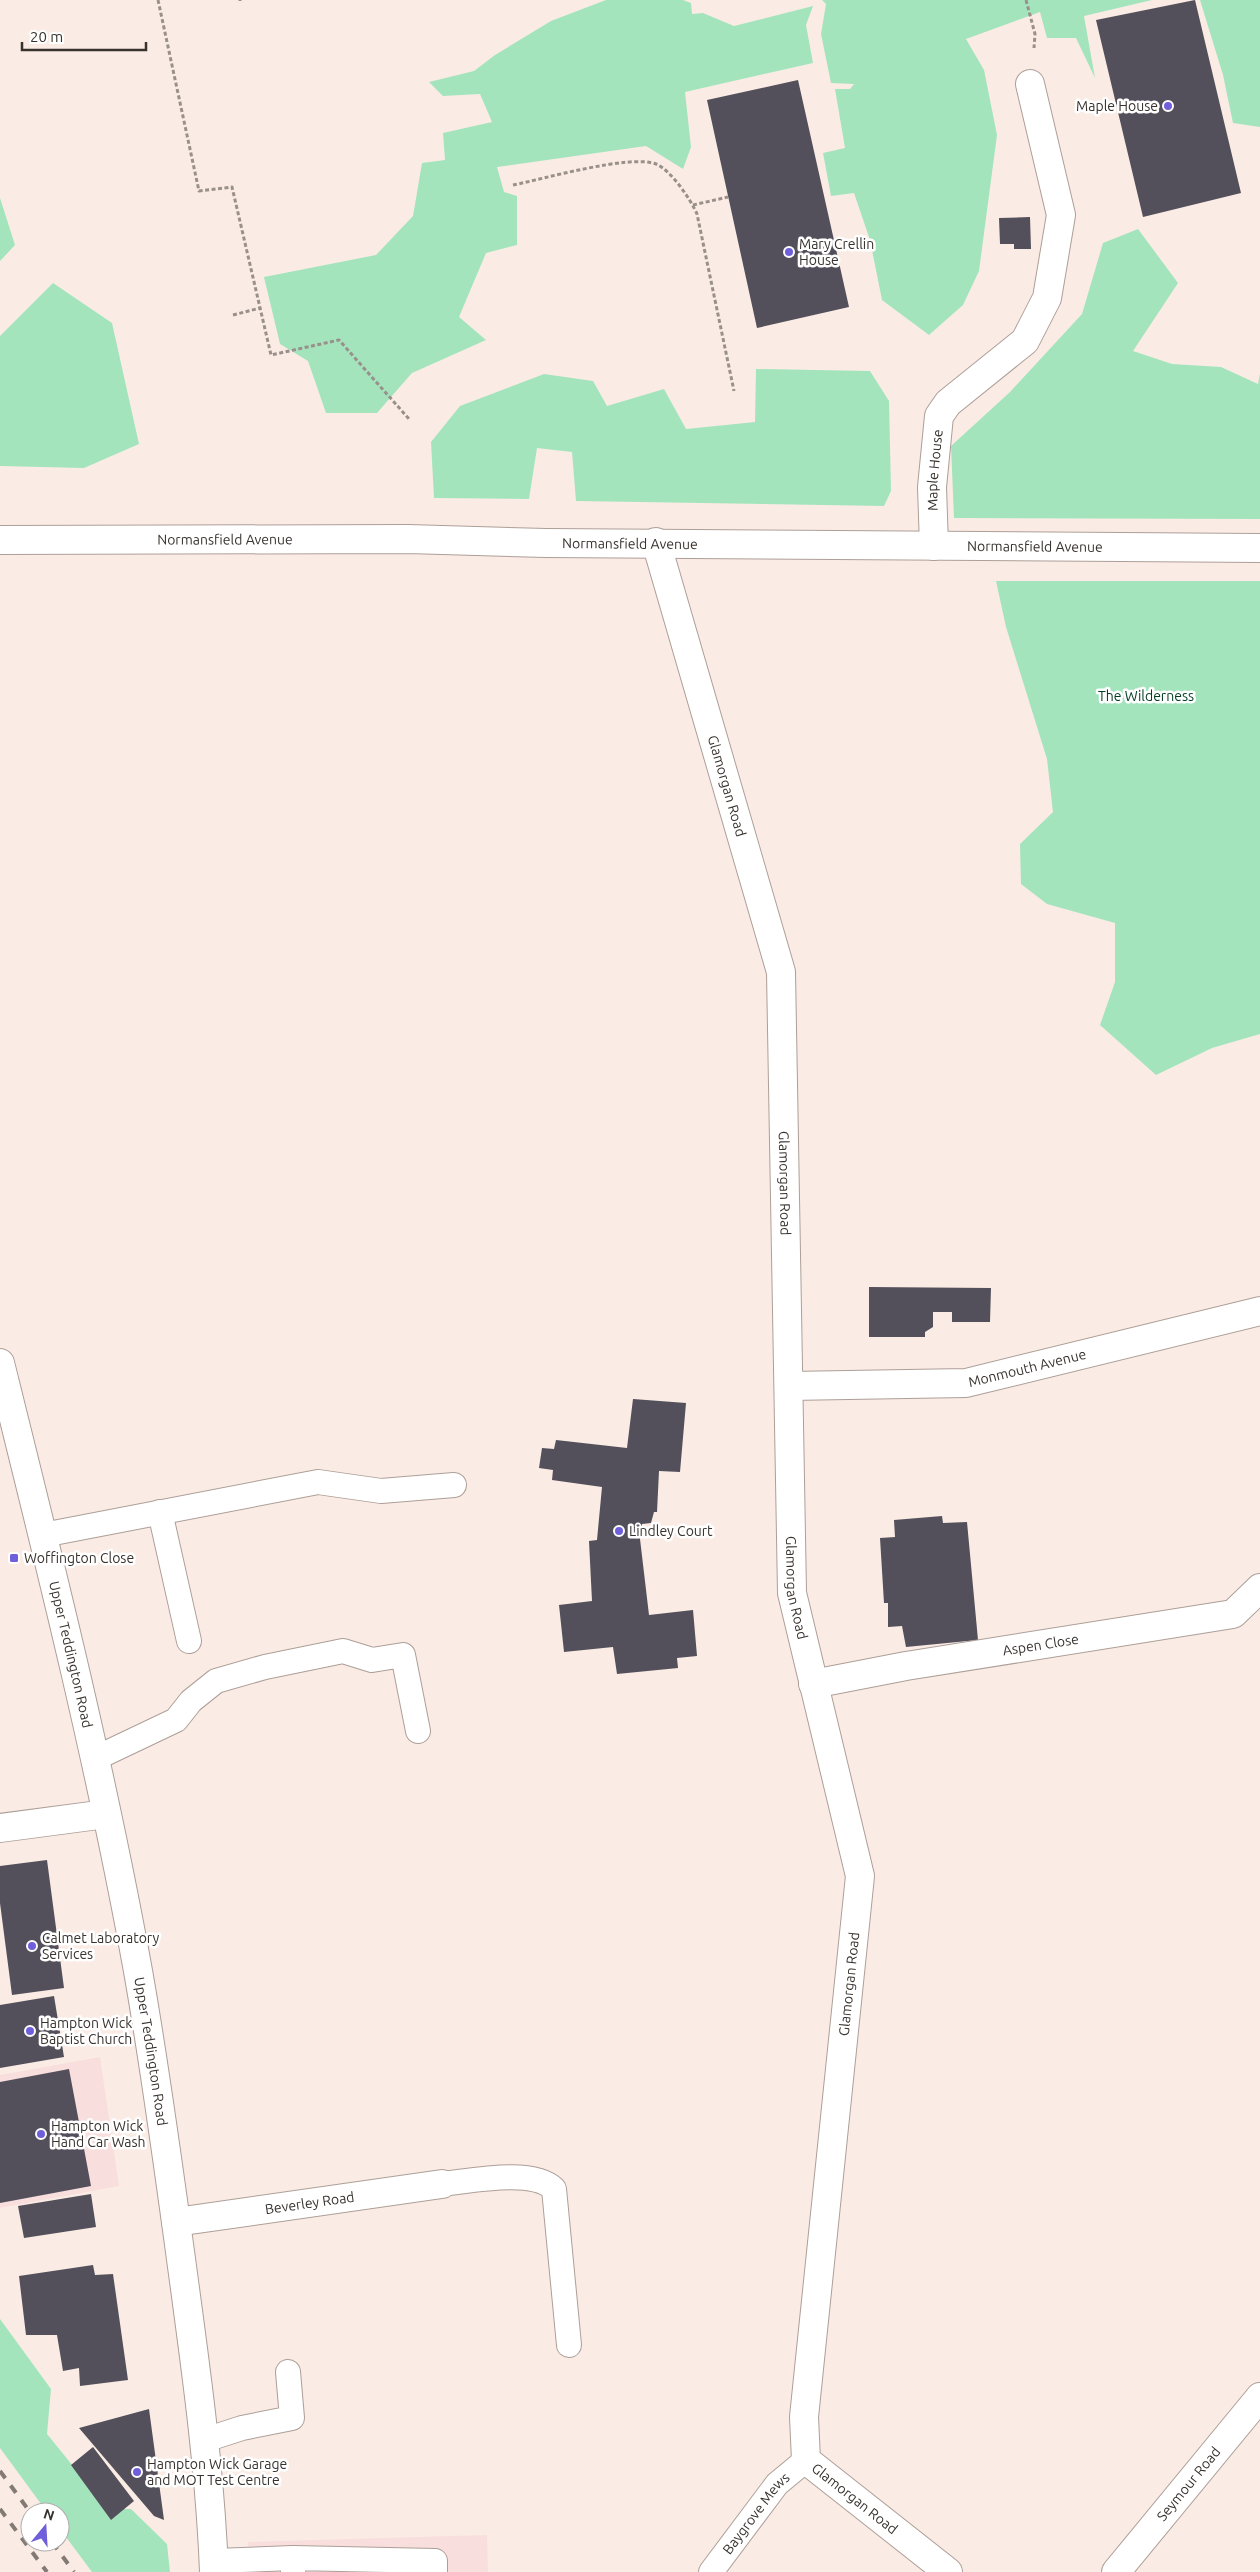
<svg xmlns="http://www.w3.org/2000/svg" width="1260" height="2572" font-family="Ubuntu,sans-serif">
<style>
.commercial{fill:#f9dede}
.green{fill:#a3e4bd}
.building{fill:#534f5b}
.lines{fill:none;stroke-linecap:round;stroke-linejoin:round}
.service-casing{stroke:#ad9f98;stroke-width:26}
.minor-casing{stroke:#ad9f98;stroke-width:30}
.primary-casing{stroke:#ad9f98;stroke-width:30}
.path{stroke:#9a908b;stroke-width:3;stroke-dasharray:4 2.5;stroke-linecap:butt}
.service{stroke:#fff;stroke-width:24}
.minor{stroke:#fff;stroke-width:28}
.primary{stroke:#fff;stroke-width:28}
.rail{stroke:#837a75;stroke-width:4;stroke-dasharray:9 9;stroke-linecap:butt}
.poi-dot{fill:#6f5fda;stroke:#fff;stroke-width:2}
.labels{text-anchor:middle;stroke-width:5;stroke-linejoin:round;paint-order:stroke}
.poi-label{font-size:14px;fill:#38322f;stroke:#fff;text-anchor:start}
.street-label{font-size:14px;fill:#38322f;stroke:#fff}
.park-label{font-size:14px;fill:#043c23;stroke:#fff}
</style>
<rect width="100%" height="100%" fill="#faece4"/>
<path class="commercial" d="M 100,2057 L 119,2186 L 0,2208 L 0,2075 Z
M 487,2535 L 488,2572 L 250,2572 L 248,2542 Z"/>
<path class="green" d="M 606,0 L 683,0 L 691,3 L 692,14 L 703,13 L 734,26 L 813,6 L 806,25 L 813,63 L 685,92 L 691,147 L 683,169 L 646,146 L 497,167 L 504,192 L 517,196 L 517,245 L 486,253 L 459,317 L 486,340 L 412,373 L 377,413 L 326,413 L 308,361 L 280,344 L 264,277 L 376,255 L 413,216 L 422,163 L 445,160 L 443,133 L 492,122 L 480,94 L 443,96 L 429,82 L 474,71 L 495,55 L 551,21 Z
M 822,0 L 1152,0 L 1084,16 L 1095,78 L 1076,38 L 1047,38 L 1040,12 L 966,39 L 984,70 L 997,135 L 979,271 L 963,305 L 929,335 L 882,300 L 870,240 L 854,193 L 831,196 L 823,153 L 845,148 L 835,89 L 850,89 L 854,84 L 831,83 L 821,34 L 826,4 Z
M 1200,0 L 1260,0 L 1260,127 L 1233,123 L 1223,75 Z
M 0,198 L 15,245 L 0,261 Z
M 1138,229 L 1178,283 L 1133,351 L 1172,364 L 1221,367 L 1258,384 L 1260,374 L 1260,519 L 954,518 L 951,446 L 1010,392 L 1082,314 L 1103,243 Z
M 53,283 L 112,323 L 139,444 L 84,468 L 0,466 L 0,336 Z
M 756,369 L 870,371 L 889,401 L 891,491 L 884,506 L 576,501 L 572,452 L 537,448 L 529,499 L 434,498 L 431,442 L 460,406 L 544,374 L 593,381 L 607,406 L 664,389 L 686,429 L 755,422 Z
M 996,581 L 1260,581 L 1260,1034 L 1212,1048 L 1156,1075 L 1100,1025 L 1115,982 L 1115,923 L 1047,904 L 1021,884 L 1020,844 L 1053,812 L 1047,759 L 1006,627 Z
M 0,2319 L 51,2389 L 47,2434 L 108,2509 L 131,2509 L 167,2544 L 170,2572 L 92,2572 L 60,2529 L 60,2512 L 47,2512 L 0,2448 Z"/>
<path class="building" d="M 1195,0 L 1241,193 L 1143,217 L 1096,20 Z
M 798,80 L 849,307 L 757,328 L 707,100 Z
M 1030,217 L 1031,249 L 1014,249 L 1014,244 L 1000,244 L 999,218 Z
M 869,1287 L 991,1288 L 990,1322 L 952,1322 L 952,1312 L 933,1312 L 933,1327 L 925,1332 L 925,1337 L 869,1337 Z
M 633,1399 L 686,1403 L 680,1472 L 659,1471 L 657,1512 L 654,1512 L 651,1523 L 642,1524 L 640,1539 L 649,1615 L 693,1610 L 697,1656 L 677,1658 L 678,1668 L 617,1674 L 613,1647 L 564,1652 L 559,1605 L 592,1601 L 589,1541 L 597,1540 L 602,1487 L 552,1480 L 553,1470 L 539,1468 L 542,1448 L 554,1449 L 556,1440 L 627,1448 Z
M 942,1516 L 943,1523 L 967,1522 L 978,1640 L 906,1647 L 902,1626 L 888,1627 L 888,1603 L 884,1603 L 880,1538 L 895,1537 L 894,1520 Z
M 47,1860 L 64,1988 L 12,1995 L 0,1903 L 0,1866 Z
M 54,1996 L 64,2057 L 0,2068 L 0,2005 Z
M 69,2069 L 91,2186 L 0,2203 L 0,2082 Z
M 91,2194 L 96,2227 L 24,2238 L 18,2206 Z
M 93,2265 L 95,2275 L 113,2274 L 128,2380 L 80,2386 L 79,2368 L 63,2371 L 57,2335 L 26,2335 L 19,2276 Z
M 149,2409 L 164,2520 L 154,2516 L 79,2428 Z
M 93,2447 L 134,2501 L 111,2520 L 71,2465 Z"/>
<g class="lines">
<g class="service-casing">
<g id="service">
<path d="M 160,1512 L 189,1641"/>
<path d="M 43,1535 L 318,1482 L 381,1491 L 454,1485"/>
<path d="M 94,1759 L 176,1720 L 191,1701 L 216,1681 L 265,1667 L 343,1651 L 372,1660 L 403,1655 L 418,1731"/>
<path d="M 442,2184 C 471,2181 533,2168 554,2189 L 569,2345"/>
<path d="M 205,2440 L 242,2428 L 292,2418 L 288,2372"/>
<path d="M 214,2561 L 293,2558"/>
<path d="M 293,2572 L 293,2558 L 435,2561 L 435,2572"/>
<path id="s1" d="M 711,2572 L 777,2484 L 806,2460"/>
</g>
</g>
<g class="minor-casing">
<g id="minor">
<path id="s2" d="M 0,540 L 408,539 L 546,543 L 1260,548"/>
<path id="s3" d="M 656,542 L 781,972 L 792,1593 L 860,1876 L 804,2417 L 806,2460 L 948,2572"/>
<path id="s4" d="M 934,546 L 932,487 L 939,416 L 948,403 L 1025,341 L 1047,298 L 1061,215 L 1030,84"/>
<path id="s5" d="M 789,1386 L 966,1383 L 1260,1311"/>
<path id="s6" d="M 813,1684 L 906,1666 L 1233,1614 L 1260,1588"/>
<path d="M 0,1828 L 106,1814"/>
<path id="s7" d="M 176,2222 L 442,2184"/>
<path id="s8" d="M 1116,2572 L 1260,2397"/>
</g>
</g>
<g class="primary-casing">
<g id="primary">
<path id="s9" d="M 0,1363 C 50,1564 101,1767 138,1971 C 155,2067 168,2163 181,2259 C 195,2363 210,2467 214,2572"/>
</g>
</g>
<path class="path" d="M 158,0 L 199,191 L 232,187 L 271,355 L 339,340 L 409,419
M 240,0 L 240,1
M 1026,0 L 1035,34 L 1034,48
M 513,185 C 544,179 629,154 656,164 C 671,170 691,200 697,214 L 734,391
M 693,205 L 728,197
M 233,315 L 260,308"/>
<use href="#service" class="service"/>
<use href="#minor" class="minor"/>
<use href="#primary" class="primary"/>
<path class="rail" d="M 0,2471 L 30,2512
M 0,2509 L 47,2572
M 52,2542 L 74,2572"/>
</g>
<g class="poi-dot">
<circle cx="1168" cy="106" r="5"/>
<circle cx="789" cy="252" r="5"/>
<circle cx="619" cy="1531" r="5"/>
<rect x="9" y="1553" width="10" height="10" rx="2.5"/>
<circle cx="32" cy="1946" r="5"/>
<circle cx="30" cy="2031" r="5"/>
<circle cx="41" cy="2134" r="5"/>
<circle cx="137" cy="2472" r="5"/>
</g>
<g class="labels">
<g class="poi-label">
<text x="1158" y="111" text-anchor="end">Maple House</text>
<text x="799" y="249">Mary Crellin<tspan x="799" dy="16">House</tspan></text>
<text x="629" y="1536">Lindley Court</text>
<text x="24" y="1563">Woffington Close</text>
<text x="42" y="1943">Calmet Laboratory<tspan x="42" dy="16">Services</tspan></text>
<text x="40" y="2028">Hampton Wick<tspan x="40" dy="16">Baptist Church</tspan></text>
<text x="51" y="2131">Hampton Wick<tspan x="51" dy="16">Hand Car Wash</tspan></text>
<text x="147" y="2469">Hampton Wick Garage<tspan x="147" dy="16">and MOT Test Centre</tspan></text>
</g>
<g class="street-label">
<text dy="5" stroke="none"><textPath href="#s4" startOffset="76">Maple House</textPath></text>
<text dy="5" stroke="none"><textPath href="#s2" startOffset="225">Normansfield Avenue</textPath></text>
<text dy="5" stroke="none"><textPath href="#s2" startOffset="630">Normansfield Avenue</textPath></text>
<text dy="5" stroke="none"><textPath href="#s2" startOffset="1035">Normansfield Avenue</textPath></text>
<text dy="5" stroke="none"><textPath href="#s3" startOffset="254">Glamorgan Road</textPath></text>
<text dy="5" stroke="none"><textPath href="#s3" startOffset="659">Glamorgan Road</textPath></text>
<text dy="5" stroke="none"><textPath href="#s5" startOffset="240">Monmouth Avenue</textPath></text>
<text dy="5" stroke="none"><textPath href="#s3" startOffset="1064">Glamorgan Road</textPath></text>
<text dy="5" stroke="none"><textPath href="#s6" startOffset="231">Aspen Close</textPath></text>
<text dy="5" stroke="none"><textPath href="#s9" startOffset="300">Upper Teddington Road</textPath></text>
<text transform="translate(849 1984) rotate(-84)" y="5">Glamorgan Road</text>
<text dy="5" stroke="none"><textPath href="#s9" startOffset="705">Upper Teddington Road</textPath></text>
<text dy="5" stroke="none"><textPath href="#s7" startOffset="135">Beverley Road</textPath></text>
<text dy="5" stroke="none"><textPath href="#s8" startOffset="114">Seymour Road</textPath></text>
<text dy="5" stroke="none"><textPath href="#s3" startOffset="2009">Glamorgan Road</textPath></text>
<text dy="5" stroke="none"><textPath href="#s1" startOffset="74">Baygrove Mews</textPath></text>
</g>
<g class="park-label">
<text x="1146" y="701">The Wilderness</text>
</g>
</g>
<g transform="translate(45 2527) rotate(18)"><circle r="24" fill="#ffffff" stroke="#afadac"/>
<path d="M0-4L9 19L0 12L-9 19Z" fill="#6f5fda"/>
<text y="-8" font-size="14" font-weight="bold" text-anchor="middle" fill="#38322f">N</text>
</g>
<path d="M22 42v8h124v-8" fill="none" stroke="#38322f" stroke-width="2.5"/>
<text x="30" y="42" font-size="15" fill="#38322f" stroke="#ffffff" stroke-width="4" paint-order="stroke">20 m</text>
</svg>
